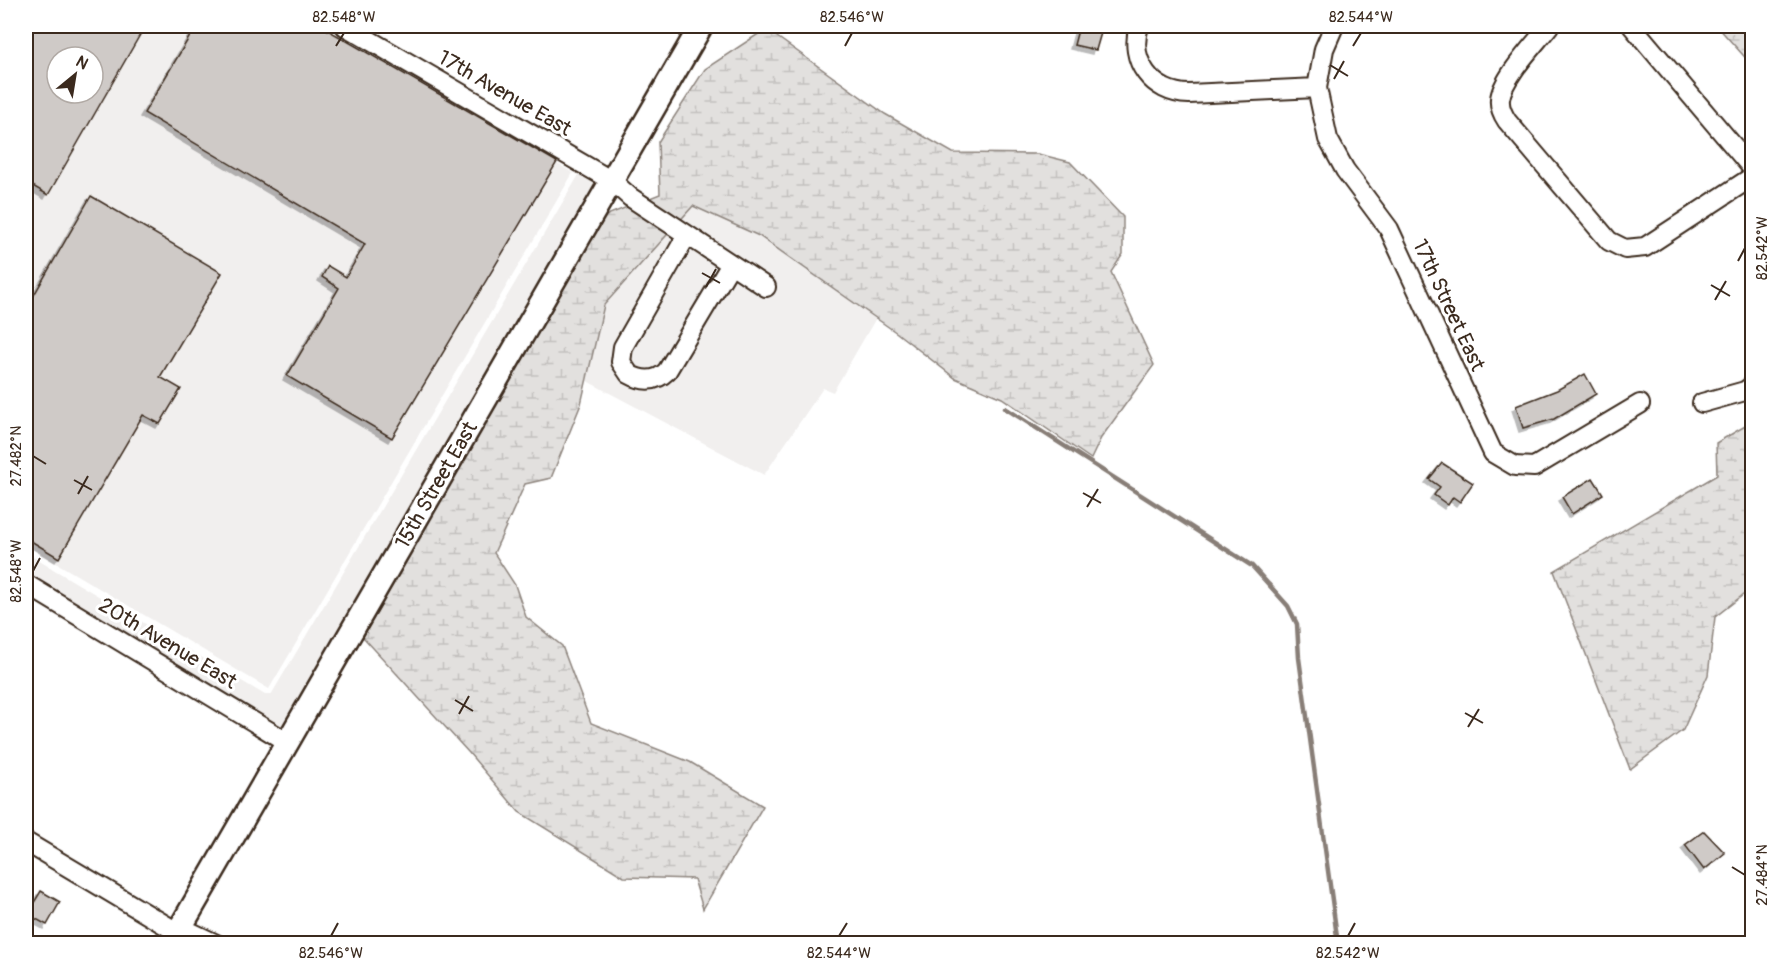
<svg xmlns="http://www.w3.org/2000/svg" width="1778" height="969" font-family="Pangolin,sans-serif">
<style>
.built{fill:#f1efee;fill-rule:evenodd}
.wetland{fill:url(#wetland-marsh);stroke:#8e857e;stroke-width:1.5}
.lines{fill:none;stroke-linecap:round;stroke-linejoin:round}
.stream{stroke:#887e77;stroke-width:4.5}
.building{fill:#cfcac7;stroke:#3b2a1e;stroke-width:1.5;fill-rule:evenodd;filter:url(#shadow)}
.minor-casing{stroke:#3b2a1e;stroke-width:22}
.major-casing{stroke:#3b2a1e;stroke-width:27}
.minor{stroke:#fff;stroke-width:18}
.major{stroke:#fff;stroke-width:22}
.ticks{fill:none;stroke:#3b2a1e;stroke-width:2}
.labels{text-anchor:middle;stroke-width:6;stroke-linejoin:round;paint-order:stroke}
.street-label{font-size:21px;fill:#3b2a1e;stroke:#fff}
.neatline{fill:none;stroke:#3b2a1e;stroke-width:2}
.ticks-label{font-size:15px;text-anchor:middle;fill:#3b2a1e}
</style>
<defs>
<pattern id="wetland-marsh" width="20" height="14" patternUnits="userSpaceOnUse" patternTransform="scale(1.5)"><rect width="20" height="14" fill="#e2e0de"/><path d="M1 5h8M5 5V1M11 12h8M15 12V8" fill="none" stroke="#c3c0be"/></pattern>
<filter id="shadow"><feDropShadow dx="-4" dy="4" stdDeviation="0" flood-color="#0004"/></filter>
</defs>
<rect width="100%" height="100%" fill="#fff"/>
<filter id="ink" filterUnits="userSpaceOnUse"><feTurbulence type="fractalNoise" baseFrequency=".0167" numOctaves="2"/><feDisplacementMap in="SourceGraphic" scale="12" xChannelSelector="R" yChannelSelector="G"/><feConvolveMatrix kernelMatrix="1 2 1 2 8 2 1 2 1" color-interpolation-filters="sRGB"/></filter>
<g filter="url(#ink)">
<path class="built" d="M 26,26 L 323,26 L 573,173 L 269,689 L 26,545 ZM 57,57 L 93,57 L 93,93 L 57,93 Z
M 580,173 L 601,185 L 285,730 L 26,574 L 26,553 L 265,695 L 271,695 Z
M 692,205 L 759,236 L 876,318 L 833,392 L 823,388 L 764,475 L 587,381 L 604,305 Z"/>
<path class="wetland" d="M 1717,26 L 1752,26 L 1752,65 Z
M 766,29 L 885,114 L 953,153 L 1038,154 L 1070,162 L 1123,217 L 1123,254 L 1111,272 L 1154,365 L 1101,438 L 1091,459 L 1002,398 L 955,378 L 897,333 L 759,236 L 693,206 L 604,305 L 581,404 L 551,478 L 525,484 L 494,553 L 515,585 L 526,617 L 562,646 L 591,723 L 690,762 L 763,806 L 703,909 L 694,879 L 624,877 L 519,812 L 469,753 L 363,637 L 602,217 L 660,194 L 658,142 L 705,69 Z
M 1752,422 L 1752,588 L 1715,617 L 1708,675 L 1683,730 L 1630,769 L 1554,571 L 1717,475 L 1716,443 Z"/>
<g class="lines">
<path class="stream" d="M 1005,408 L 1252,566 L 1288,606 L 1297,624 L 1299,658 L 1338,944"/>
</g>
<path class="building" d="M 26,26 L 145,26 L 48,195 L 26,182 ZM 57,57 L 93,57 L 93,93 L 57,93 Z
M 196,26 L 321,26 L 557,162 L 392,438 L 287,376 L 339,288 L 322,277 L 328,266 L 346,277 L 365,244 L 144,113 Z
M 1079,26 L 1103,26 L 1096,50 L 1074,45 Z
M 91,196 L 222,273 L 160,377 L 181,389 L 160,424 L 143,415 L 59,558 L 26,538 L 26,309 Z
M 1585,374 L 1596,394 L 1554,419 L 1523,428 L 1516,406 L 1557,390 Z
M 1442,463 L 1473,483 L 1460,502 L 1453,497 L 1448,505 L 1434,495 L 1440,487 L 1429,479 Z
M 1593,478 L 1603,494 L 1572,514 L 1562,497 Z
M 1704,831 L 1725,853 L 1704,870 L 1685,845 Z
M 41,891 L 60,902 L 47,925 L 27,914 Z"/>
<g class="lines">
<g class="minor-casing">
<path id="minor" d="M 345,26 L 612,181 L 630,197 L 766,287
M 1139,26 C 1128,61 1152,93 1189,94 L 1317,88
M 1334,26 L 1324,49 L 1317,88 L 1328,139 L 1345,170 L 1389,229 L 1493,453 L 1515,466 L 1534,467 L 1640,404
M 1549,26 C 1536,43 1502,78 1500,99 C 1499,108 1503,115 1507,121 L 1609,241 L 1625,249 L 1645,247 L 1752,177
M 1632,26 L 1752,168
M 687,235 L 623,347 L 621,362 L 629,374 C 643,382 656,382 667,371 L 731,264
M 1702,403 L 1745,391 L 1752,386
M 26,584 L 287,742
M 26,842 L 177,932
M 180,927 L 216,944"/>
</g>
<g class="major-casing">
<path id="major" d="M 171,944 L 701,26"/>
</g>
<use href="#minor" class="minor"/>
<use href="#major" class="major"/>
</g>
</g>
<path class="ticks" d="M 336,46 L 344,33M 845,46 L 852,33M 1353,46 L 1361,33M 1330,65 L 1348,76M 1334,79 L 1344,61M 1738,261 L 1745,248M 702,273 L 720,283M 1711,285 L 1730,296M 706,287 L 716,269M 1715,300 L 1726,281M 33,456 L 46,464M 74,480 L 92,490M 1083,493 L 1101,503M 78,494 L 88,476M 1087,507 L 1098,489M 33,571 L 40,558M 455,700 L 473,711M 1465,713 L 1483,723M 459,714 L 469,696M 1468,727 L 1479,709M 1732,867 L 1745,875M 331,936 L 338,923M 839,936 L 847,923M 1348,936 L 1355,923"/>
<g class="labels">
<g class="street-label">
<text transform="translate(505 93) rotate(30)" y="7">17th Avenue East</text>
<text transform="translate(1449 305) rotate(65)" y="7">17th Street East</text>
<text transform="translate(436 485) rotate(-60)" y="7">15th Street East</text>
<text transform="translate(168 643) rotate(31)" y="7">20th Avenue East</text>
</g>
</g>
<rect width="1778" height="969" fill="none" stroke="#fff" stroke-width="66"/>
<g transform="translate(75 75) rotate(30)"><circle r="28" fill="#ffffff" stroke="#b1aaa5" stroke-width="1.5"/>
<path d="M0-4.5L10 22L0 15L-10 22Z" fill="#3b2a1e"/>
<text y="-9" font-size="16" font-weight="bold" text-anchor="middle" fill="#3b2a1e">N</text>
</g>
<rect x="33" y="33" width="1712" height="903" class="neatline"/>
<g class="ticks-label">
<text x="344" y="22">82.548°W</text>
<text x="852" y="22">82.546°W</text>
<text x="1361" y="22">82.544°W</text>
<text transform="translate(1762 248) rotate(-90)" y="5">82.542°W</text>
<text transform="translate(16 456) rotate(-90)" y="5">27.482°N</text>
<text transform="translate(16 571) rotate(-90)" y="5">82.548°W</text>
<text transform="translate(1762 875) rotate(-90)" y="5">27.484°N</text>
<text x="331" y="958">82.546°W</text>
<text x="839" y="958">82.544°W</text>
<text x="1348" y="958">82.542°W</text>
</g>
</svg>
